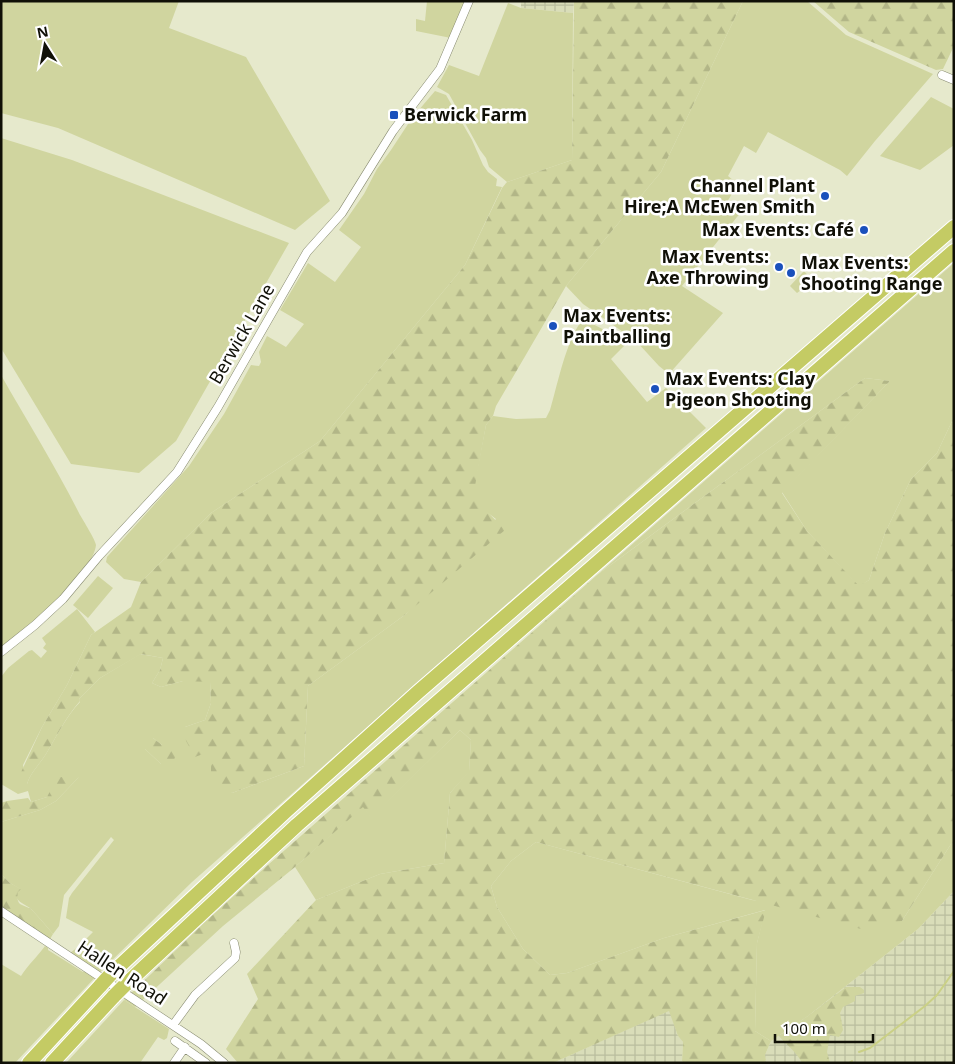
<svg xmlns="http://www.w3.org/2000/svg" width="955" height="1064" font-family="'Noto Sans',sans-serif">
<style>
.industrial{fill:url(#industrial-grid)}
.grass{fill:#d0d59f;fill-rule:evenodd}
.forest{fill:url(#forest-firs)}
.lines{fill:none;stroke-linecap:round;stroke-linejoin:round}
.stream{stroke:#cad085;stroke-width:2}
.street-casing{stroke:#888b71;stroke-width:9}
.highway-casing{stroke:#fff;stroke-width:16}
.street{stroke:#fff;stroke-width:8}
.highway{stroke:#c4cb64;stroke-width:14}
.highway-bridge-casing{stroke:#fff;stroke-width:16;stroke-linecap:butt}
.highway-bridge{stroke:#c4cb64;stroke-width:14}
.poi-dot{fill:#1a50bc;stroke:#fff;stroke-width:2}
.labels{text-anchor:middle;stroke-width:5;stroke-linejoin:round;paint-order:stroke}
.poi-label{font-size:18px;font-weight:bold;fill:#101007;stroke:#fff;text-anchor:start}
.street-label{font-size:18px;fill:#101007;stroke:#fff}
</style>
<defs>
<pattern id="industrial-grid" width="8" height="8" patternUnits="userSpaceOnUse" patternTransform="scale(1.25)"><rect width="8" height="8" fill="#d9ddb9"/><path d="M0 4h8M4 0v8" fill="none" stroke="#b9bd9e"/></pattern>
<pattern id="forest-firs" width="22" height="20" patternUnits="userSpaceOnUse" patternTransform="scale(1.25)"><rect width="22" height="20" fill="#d0d59f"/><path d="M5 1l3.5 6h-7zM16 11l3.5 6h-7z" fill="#b2b687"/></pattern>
</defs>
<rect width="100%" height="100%" fill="#e6e9cc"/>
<path class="industrial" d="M 521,1 L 574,1 L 573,13 L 521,8 Z
M 954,891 L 954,1063 L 764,1063 L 766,1060 L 765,1055 L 771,1041 L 808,1016 L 918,929 Z
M 670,1010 L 678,1036 L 683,1042 L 682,1061 L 684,1063 L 553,1063 Z"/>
<path class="grass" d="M 1,1 L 179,1 L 169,28 L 246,57 L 330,201 L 295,230 L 58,128 L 1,113 Z
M 427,1 L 466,1 L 451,38 L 416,31 L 416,19 L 425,21 Z
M 743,1 L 807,1 L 846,35 L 933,74 L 875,141 L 847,176 L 840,170 L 768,132 L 756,153 L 744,146 L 728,176 L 738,184 L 727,202 L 741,212 L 682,286 L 723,313 L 669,374 L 659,366 L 636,341 L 583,304 L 566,286 L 661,172 Z
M 508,3 L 521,8 L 573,13 L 572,160 L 507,182 L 489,167 L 486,158 L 480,150 L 449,94 L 437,87 L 449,65 L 479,76 Z
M 435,91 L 446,95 L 472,140 L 483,165 L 488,172 L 497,179 L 496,186 L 502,187 L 465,265 L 320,441 L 211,513 L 141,582 L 124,579 L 106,562 L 107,557 L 189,466 L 224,414 L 251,365 L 259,366 L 261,362 L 259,352 L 267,336 L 286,347 L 304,324 L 280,310 L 308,263 L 335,282 L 361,247 L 339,230 L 364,194 L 377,169 L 391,150 L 412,118 Z
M 931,97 L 954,109 L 954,145 L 920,170 L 880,156 Z
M 1,138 L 72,160 L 289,243 L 176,441 L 139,473 L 71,464 L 1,348 Z
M 954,263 L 954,417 L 937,453 L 911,479 L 885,533 L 869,580 L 859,587 L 807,531 L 782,492 L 890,381 L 865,378 L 597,575 Z
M 804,271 L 813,281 L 797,293 L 790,286 Z
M 583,319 L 614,335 L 626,344 L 611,359 L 647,402 L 666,388 L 706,428 L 192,882 L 102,970 L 15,1063 L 1,1063 L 1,964 L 21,976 C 28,965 37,957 45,946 L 48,948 L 48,950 L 83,972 L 90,965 L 70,953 L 78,947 L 91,947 L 82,943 L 93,932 L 66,918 L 69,898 L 72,893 L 114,840 L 111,837 L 64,895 L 59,926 L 53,934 C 46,926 39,917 31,909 C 26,904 9,900 20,889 L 10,883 L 1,874 L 1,822 L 40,810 L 56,801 L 79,777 L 47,797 L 31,802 L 28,791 L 18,794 L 1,784 L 1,677 L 8,668 L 29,651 L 32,650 L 41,658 L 47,651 L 43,648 L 46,644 L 42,638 L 77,609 L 95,632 L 91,635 L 67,685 L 42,727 L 23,765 L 27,784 C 31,772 39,765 46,754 C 57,736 65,718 80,702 L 79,699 L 100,678 L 140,654 L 163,658 L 160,670 L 152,683 L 161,687 L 183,681 L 210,681 L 211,703 L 205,720 L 185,727 L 212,751 L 232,793 L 304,766 L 308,686 L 406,614 L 496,519 L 484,510 L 472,497 L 486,425 L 493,416 L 516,419 L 546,418 L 550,410 C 558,383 566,340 583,319 ZM 153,738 L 162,745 L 161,764 L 145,749 Z
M 1,375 C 27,421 56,467 80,515 C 83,520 96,541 96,545 C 93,574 25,629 1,647 Z
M 98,576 L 113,588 L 88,618 L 73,605 Z
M 460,730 L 471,740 L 469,772 L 450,793 L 444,863 L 380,874 L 316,900 L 295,867 L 363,806 L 371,817 Z
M 536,842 L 752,900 L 902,921 L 951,844 L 954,843 L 954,891 L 918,929 L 808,1016 L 771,1041 L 755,1031 L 757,943 L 765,910 L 664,938 L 567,973 L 550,975 L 523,949 L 497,907 L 491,886 L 511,861 Z
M 124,1000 L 169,1029 L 167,1038 L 164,1040 L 158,1037 L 140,1063 L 66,1063 Z"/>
<path class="forest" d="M 574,1 L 743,1 L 661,172 L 566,286 L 496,406 L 493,416 L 486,425 L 473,497 L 505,530 L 406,614 L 308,686 L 304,766 L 232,793 L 211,779 L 211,751 L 195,757 L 186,741 L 185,727 L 205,720 L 211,703 L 210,682 L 183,681 L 161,687 L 152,683 L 160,670 L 163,658 L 141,654 L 100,678 L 79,699 L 80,701 C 65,718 57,736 46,754 C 39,765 31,772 27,784 L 16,783 L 42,727 L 67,685 L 91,635 L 131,607 L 141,582 L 211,513 L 320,441 L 465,265 L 502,188 L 507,182 L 572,160 Z
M 813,1 L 954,1 L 954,46 L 943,69 L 936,70 L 849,32 Z
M 865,378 L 890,381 L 782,493 L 807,531 L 859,586 L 869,580 L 885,533 L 911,479 L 937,453 L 954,417 L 954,843 L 951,844 L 902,921 L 861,929 L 536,842 L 511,861 L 491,886 L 497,907 L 523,949 L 550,975 L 567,973 L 664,938 L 766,910 L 757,943 L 755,1031 L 771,1041 L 765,1055 L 766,1060 L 764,1063 L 684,1063 L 682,1061 L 683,1042 L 678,1036 L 669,1011 L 553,1063 L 238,1063 L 226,1049 L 258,999 L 247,974 L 316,900 L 380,874 L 444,863 L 450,793 L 469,771 L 471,740 L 460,730 L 371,818 L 363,807 L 295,867 L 223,926 L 135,1007 L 124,1000 L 205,922 L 269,864 L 597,575 Z
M 144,738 L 153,738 L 162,745 L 172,744 L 177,752 L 174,760 L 161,764 L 145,749 Z
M 78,772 L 79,777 L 56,801 L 40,810 L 1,822 L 1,803 L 7,801 L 28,798 L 31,802 L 47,797 L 58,776 L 69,779 Z
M 1,874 L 10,883 L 21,889 L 18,892 C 17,896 17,901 20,904 C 23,906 28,907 31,909 C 39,917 46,926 53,934 L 50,939 L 1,906 Z
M 846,987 L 860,987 L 864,990 L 864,993 L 855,996 L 855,1001 L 843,1007 L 840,1013 L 843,1030 L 839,1037 L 830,1035 L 827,1052 L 830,1063 L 802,1063 C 797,1052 786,1045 779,1036 L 808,1016 Z"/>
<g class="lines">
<path class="stream" d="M 859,1052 L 870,1048 L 925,1006 L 937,995 L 954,971
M 849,1063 L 852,1061"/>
<g class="street-casing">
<path id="street" d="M 942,75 L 954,80
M 1,652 L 35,625 L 63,599 L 99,556 L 177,472 L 218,407 L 307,252 L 342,213 L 393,131 L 440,69 L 469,1
M 1,911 L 201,1044 L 224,1063
M 173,1025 L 195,995 L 235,958 L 236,952 L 234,943
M 175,1041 L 206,1063
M 174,1063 L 185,1047"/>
</g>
<g class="highway-casing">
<path id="highway" d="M 110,975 L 285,812 L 418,692 L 954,227
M 125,985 L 297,825 L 954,251
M 29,1063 L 101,985
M 52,1063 L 114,996"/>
</g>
<use href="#street" class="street"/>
<use href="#highway" class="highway"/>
<g class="highway-bridge-casing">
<path id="highway-bridge" d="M 101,985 L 110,975
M 114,996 L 125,985"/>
</g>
<use href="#highway-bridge" class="highway-bridge"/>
</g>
<g class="poi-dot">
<rect x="389" y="110" width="10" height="10" rx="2.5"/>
<circle cx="825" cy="196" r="5"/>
<circle cx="864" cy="230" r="5"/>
<circle cx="779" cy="267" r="5"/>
<circle cx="791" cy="273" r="5"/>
<circle cx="553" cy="326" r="5"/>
<circle cx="655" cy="389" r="5"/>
</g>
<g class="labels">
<g class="poi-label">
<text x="404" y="121">Berwick Farm</text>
<text x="815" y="192" text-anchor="end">Channel Plant<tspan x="815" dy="21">Hire;A McEwen Smith</tspan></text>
<text x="854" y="236" text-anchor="end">Max Events: Café</text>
<text x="769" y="263" text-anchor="end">Max Events:<tspan x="769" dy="21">Axe Throwing</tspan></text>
<text x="801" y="269">Max Events:<tspan x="801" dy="21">Shooting Range</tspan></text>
<text x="563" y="322">Max Events:<tspan x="563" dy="21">Paintballing</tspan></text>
<text x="665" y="385">Max Events: Clay<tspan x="665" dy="21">Pigeon Shooting</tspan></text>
</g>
<g class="street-label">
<text transform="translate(242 334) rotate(-60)" y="6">Berwick Lane</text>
<text transform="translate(122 973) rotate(33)" y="6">Hallen Road</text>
</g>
</g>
<rect width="955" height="1064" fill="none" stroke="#101007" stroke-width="5"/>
<g transform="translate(45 45) rotate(349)" stroke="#ffffff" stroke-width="4" paint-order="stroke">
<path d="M0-4L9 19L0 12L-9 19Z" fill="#101007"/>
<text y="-8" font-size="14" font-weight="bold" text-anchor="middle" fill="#101007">N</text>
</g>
<path d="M775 1034v8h98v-8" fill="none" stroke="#101007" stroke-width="2.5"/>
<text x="782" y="1034" font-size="15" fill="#101007" stroke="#ffffff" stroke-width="4" paint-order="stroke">100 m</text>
</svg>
